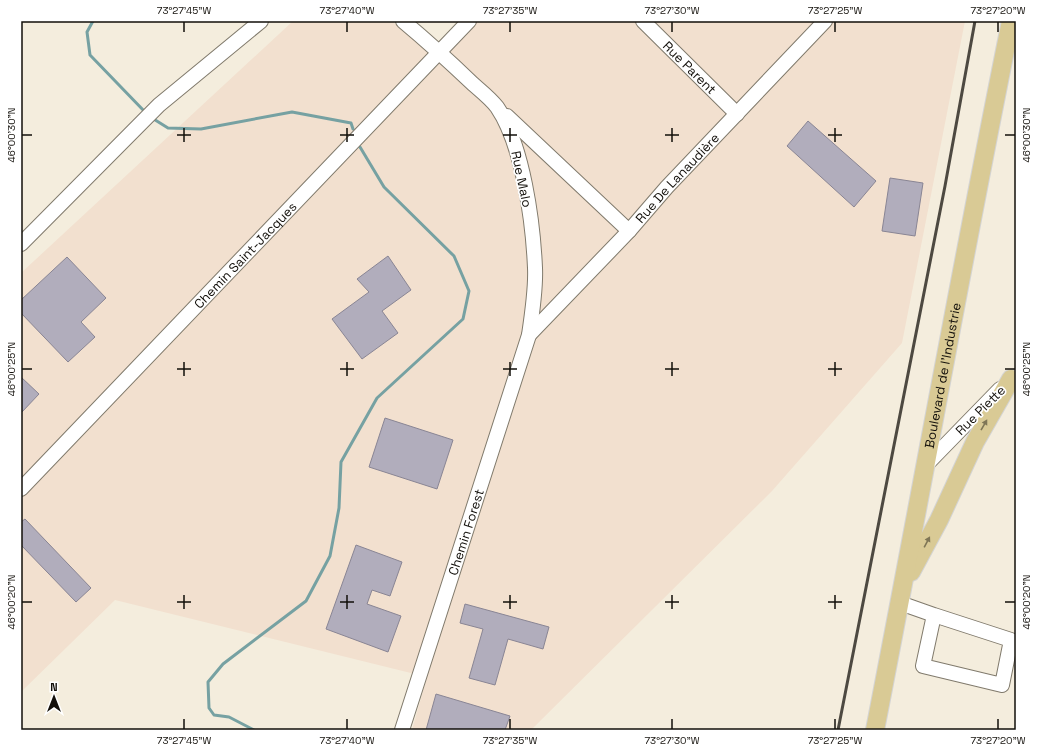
<svg xmlns="http://www.w3.org/2000/svg" width="1037" height="751" font-family="'Space Grotesk',sans-serif">
<style>
.industrial{fill:#f2e0cf}
.lines{fill:none;stroke-linecap:round;stroke-linejoin:round}
.stream{stroke:#76a1a2;stroke-width:3}
.building{fill:#b1adbc;stroke:#898594}
.minor-casing{stroke:#807a6c;stroke-width:16}
.major-casing{stroke:#d4d4d3;stroke-width:20}
.minor{stroke:#fff;stroke-width:14}
.major{stroke:#d9ca95;stroke-width:18}
.rail{stroke:#4d4941;stroke-width:3}
.oneway{fill:#7f7656}
.ticks{fill:none;stroke:#120f0a;stroke-width:1.5}
.labels{text-anchor:middle;stroke-width:3.5;stroke-linejoin:round;paint-order:stroke}
.street-label{font-size:13px;fill:#120f0a;stroke:#fff}
.neatline{fill:none;stroke:#120f0a;stroke-width:1.5}
.ticks-label{font-size:10px;text-anchor:middle;fill:#120f0a}
</style>
<rect width="100%" height="100%" fill="#f4eddd"/>
<path class="industrial" d="M 293,21 L 392,21 L 439,61 L 477,21 L 965,21 L 902,343 L 772,491 L 531,730 L 412,730 L 427,677 L 115,600 L 21,692 L 21,273 Z"/>
<g class="lines">
<path class="stream" d="M 93,21 L 87,32 L 90,55 L 146,113
M 152,118 L 168,128 L 201,129 L 292,112 L 351,123 L 353,129
M 254,730 L 229,717 L 214,715 L 209,708 L 208,682 L 223,664 L 306,601 L 330,556 L 339,508 L 341,462 L 377,398 L 463,319 L 469,291 L 454,256 L 384,187 L 360,147"/>
</g>
<path class="building" d="M 808,121 L 876,181 L 854,207 L 787,146 Z
M 890,178 L 923,183 L 915,236 L 882,231 Z
M 388,256 L 411,290 L 382,311 L 398,333 L 362,359 L 332,319 L 369,292 L 357,279 Z
M 67,257 L 106,298 L 81,322 L 95,337 L 68,362 L 21,313 L 21,300 Z
M 21,377 L 39,394 L 22,412 L 21,411 Z
M 385,418 L 453,440 L 437,489 L 369,467 Z
M 25,519 L 91,588 L 76,602 L 21,545 L 21,522 Z
M 356,545 L 402,562 L 390,596 L 372,590 L 367,604 L 401,616 L 388,652 L 326,629 Z
M 465,604 L 549,627 L 543,649 L 508,639 L 495,685 L 469,678 L 483,629 L 460,623 Z
M 436,694 L 510,716 L 505,730 L 426,730 Z"/>
<g class="lines">
<g class="minor-casing">
<g id="minor">
<path id="s1" d="M 643,21 L 737,114"/>
<path d="M 507,116 L 629,231"/>
<path d="M 21,244 L 159,105 L 261,21"/>
<path id="s2" d="M 529,335 L 629,231 L 667,187 L 825,21"/>
<path d="M 927,464 L 1000,389"/>
<path id="s3" d="M 21,489 L 469,21"/>
<path d="M 900,603 L 934,615 L 923,666 L 1002,685 L 1011,640 L 934,615"/>
<path id="s4" d="M 402,730 L 529,335 C 532,315 536,288 535,268 C 533,222 523,145 497,107 C 491,99 481,91 473,84 C 450,62 427,41 403,21"/>
</g>
</g>
<g class="major-casing">
<g id="major">
<path d="M 911,572 L 939,520 L 975,442 L 1011,379"/>
<path id="s5" d="M 875,730 C 921,494 963,257 1011,21"/>
</g>
</g>
<use href="#minor" class="minor"/>
<use href="#major" class="major"/>
<path class="rail" d="M 838,730 L 945,186 L 975,21"/>
</g>
<defs><path id="oneway-solid" d="M-6-.8H1V-3.2L6.5 0L1 3.2V.8H-6Z"/></defs>
<g class="oneway">
<use href="#oneway-solid" transform="translate(984 425) rotate(-60)"/>
<use href="#oneway-solid" transform="translate(927 542) rotate(-62)"/>
</g>
<path class="ticks" d="M 184,22 L 184,32M 347,22 L 347,32M 510,22 L 510,32M 672,22 L 672,32M 835,22 L 835,32M 998,22 L 998,32M 184,128 L 184,142M 347,128 L 347,142M 510,128 L 510,142M 672,128 L 672,142M 835,128 L 835,142M 22,135 L 32,135M 177,135 L 191,135M 340,135 L 354,135M 503,135 L 517,135M 665,135 L 679,135M 828,135 L 842,135M 1005,135 L 1015,135M 184,362 L 184,376M 347,362 L 347,376M 510,362 L 510,376M 672,362 L 672,376M 835,362 L 835,376M 22,369 L 32,369M 177,369 L 191,369M 340,369 L 354,369M 503,369 L 517,369M 665,369 L 679,369M 828,369 L 842,369M 1005,369 L 1015,369M 184,595 L 184,609M 347,595 L 347,609M 510,595 L 510,609M 672,595 L 672,609M 835,595 L 835,609M 22,602 L 32,602M 177,602 L 191,602M 340,602 L 354,602M 503,602 L 517,602M 665,602 L 679,602M 828,602 L 842,602M 1005,602 L 1015,602M 184,719 L 184,729M 347,719 L 347,729M 510,719 L 510,729M 672,719 L 672,729M 835,719 L 835,729M 998,719 L 998,729"/>
<g class="labels">
<g class="street-label">
<text dy="5" stroke="none"><textPath href="#s1" startOffset="66">Rue Parent</textPath></text>
<text dy="5" stroke="none"><textPath href="#s2" startOffset="216">Rue De Lanaudière</textPath></text>
<text transform="translate(522 179) rotate(78)" y="5">Rue Malo</text>
<text dy="5" stroke="none"><textPath href="#s3" startOffset="324">Chemin Saint-Jacques</textPath></text>
<text dy="5" stroke="none"><textPath href="#s5" startOffset="361">Boulevard de l'Industrie</textPath></text>
<text transform="translate(980 410) rotate(-45)" y="5">Rue Piette</text>
<text dy="5" stroke="none"><textPath href="#s4" startOffset="208">Chemin Forest</textPath></text>
</g>
</g>
<rect width="1037" height="751" fill="none" stroke="#ffffff" stroke-width="44"/>
<g transform="translate(54 697)" stroke="#ffffff" stroke-width="3" paint-order="stroke">
<path d="M0-3L7 15L0 10L-7 15Z" fill="#120f0a"/>
<text y="-6" font-size="11" font-weight="bold" text-anchor="middle" fill="#120f0a">N</text>
</g>
<rect x="22" y="22" width="993" height="707" class="neatline"/>
<g class="ticks-label">
<text x="184" y="14">73°27'45"W</text>
<text x="347" y="14">73°27'40"W</text>
<text x="510" y="14">73°27'35"W</text>
<text x="672" y="14">73°27'30"W</text>
<text x="835" y="14">73°27'25"W</text>
<text x="998" y="14">73°27'20"W</text>
<text transform="translate(11 135) rotate(-90)" y="4">46°00'30"N</text>
<text transform="translate(1026 135) rotate(-90)" y="4">46°00'30"N</text>
<text transform="translate(11 369) rotate(-90)" y="4">46°00'25"N</text>
<text transform="translate(1026 369) rotate(-90)" y="4">46°00'25"N</text>
<text transform="translate(11 602) rotate(-90)" y="4">46°00'20"N</text>
<text transform="translate(1026 602) rotate(-90)" y="4">46°00'20"N</text>
<text x="184" y="744">73°27'45"W</text>
<text x="347" y="744">73°27'40"W</text>
<text x="510" y="744">73°27'35"W</text>
<text x="672" y="744">73°27'30"W</text>
<text x="835" y="744">73°27'25"W</text>
<text x="998" y="744">73°27'20"W</text>
</g>
</svg>
